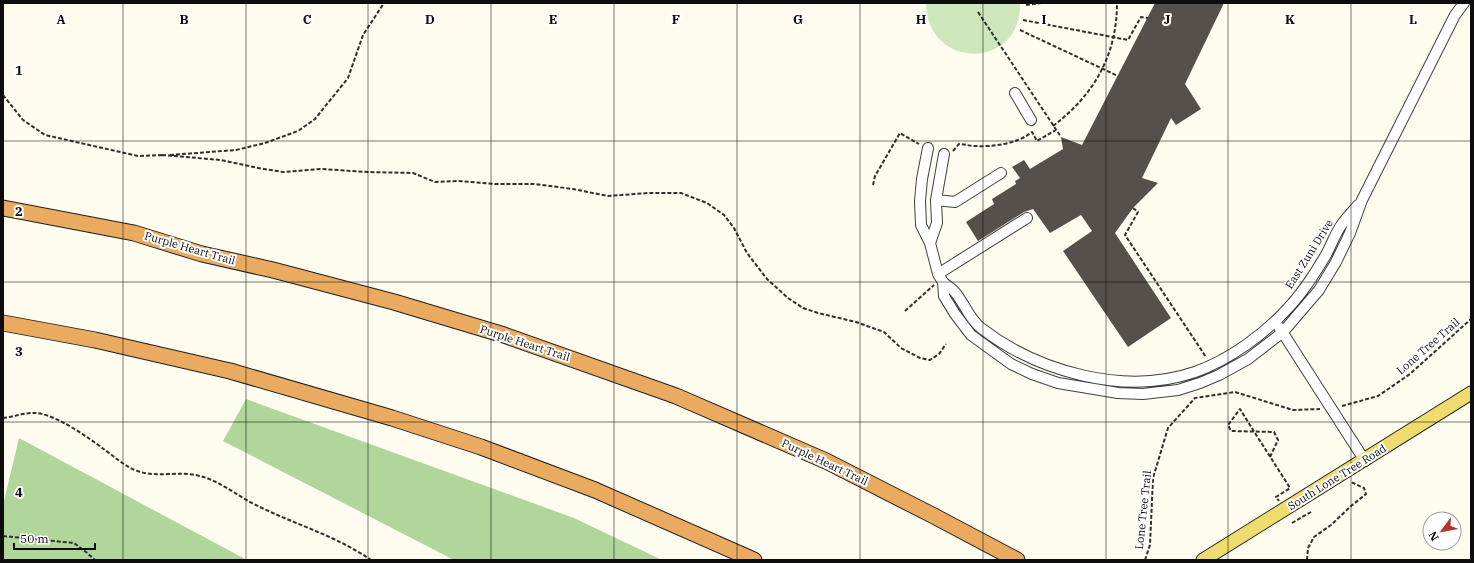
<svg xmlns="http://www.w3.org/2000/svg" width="1474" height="563" font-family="'IBM Plex Serif',serif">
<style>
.green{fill:#cee6bb}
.forest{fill:#b1d69b}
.building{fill:#55504b}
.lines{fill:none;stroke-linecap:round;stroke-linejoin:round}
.minor-casing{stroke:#404040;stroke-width:12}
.major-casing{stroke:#1e1e1e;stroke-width:15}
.highway-casing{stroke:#1e1e1e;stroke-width:17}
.path{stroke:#2f2f2f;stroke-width:2;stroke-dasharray:4 2;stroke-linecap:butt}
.minor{stroke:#fff;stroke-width:10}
.major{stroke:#efdb6e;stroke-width:13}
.highway{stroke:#eaab60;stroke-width:15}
.grid{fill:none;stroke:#0d0d0d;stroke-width:1;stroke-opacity:0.55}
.labels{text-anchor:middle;stroke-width:4;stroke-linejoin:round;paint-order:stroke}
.street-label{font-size:11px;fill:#0d0d0d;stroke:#fff}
.grid-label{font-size:13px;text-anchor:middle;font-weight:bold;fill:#0d0d0d;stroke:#fff;stroke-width:4;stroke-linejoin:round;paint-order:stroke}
</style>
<rect width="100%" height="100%" fill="#fefcef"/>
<path class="green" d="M 926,3 L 1020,3 C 1022,70 927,71 926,3 Z"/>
<path class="forest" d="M 246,399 L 574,518 L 662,560 L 454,560 L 223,441 Z
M 19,438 L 247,560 L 3,560 L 3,505 Z"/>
<path class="building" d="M 1155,3 L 1224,3 L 1185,84 L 1201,109 L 1176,125 L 1171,118 L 1142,178 L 1158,183 L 1133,208 L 1115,233 L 1171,318 L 1128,347 L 1063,251 L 1092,231 L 1081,215 L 1050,233 L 1033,209 L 1024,212 L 978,241 L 966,222 L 994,204 L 992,199 L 1016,184 L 1015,181 L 1020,178 L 1012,167 L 1024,160 L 1030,169 L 1063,149 L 1061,137 L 1082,145 Z"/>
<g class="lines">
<g class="minor-casing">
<path id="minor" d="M 1015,93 L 1031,120
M 928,148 L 922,179 L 920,201 L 921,225 L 930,243 L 938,274 L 943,282 L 944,296 L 955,314 L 971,335 L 1011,364 L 1032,374 L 1058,383 L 1118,393 L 1143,394 L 1178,390 L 1200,383 L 1219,375 L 1248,359 L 1283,332 L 1319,290 L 1336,262 L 1350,233 L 1362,200 L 1455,15 L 1464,3
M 936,200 L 955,202 L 1001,173
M 930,243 L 937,223 L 936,200 L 944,154
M 938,274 L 1027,218
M 943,282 C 946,285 951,288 954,291 C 964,302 969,319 981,328 C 1038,372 1125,396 1195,372 C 1229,360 1265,334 1289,307 C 1304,291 1316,272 1327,253 C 1332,243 1336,232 1342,224 C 1347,217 1353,211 1358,205
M 1279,327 L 1365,461"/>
</g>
<g class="major-casing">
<path id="major" d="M 1203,560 L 1471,393"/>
</g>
<g class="highway-casing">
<path id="highway" d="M 3,208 L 134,233 L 202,254 L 273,270 L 394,302 L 504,335 L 676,396 L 826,461 L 934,516 L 1017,560
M 3,323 L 95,340 L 230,371 L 392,418 L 481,447 L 595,490 L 754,560"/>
</g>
<path class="path" d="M 1026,5 L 1041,3
M 978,12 L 1061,137
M 1023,20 L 1128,40 L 1141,17 L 1148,18
M 1020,30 L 1118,76
M 3,95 L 23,120 L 45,135 L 138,156 L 163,155
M 1053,126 C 1094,95 1117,55 1117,3
M 953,151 L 959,144 C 965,144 969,146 975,146 C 993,147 1017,144 1032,132 L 1037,141 L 1056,130
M 162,155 L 221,160 L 258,168 L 283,172 L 321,169 L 368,172 L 413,173 L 435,182 L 458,181 L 496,184 L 534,184 L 573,189 L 608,196 L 649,193 L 681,193 L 707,203 L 724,215 L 734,228 L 747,253 L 767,279 L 788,298 L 803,308 L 818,313 L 856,322 L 884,332 L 901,348 L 920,358 L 930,360 L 939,354 L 946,344
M 170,155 L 236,150 L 265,143 L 298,131 L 315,119 L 348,78 L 363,35 L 384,3
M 873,185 L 875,176 L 900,133 L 919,144
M 1133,208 L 1138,212 L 1125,235 L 1206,357
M 905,311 L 934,285
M 1342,406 L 1378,396 L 1410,374 L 1471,319
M 3,418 C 13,417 23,413 33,413 C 53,412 89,438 105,450 C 115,457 123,465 135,470 C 156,479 179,470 200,476 C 220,481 236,495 254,504 C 293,524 335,535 371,560
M 1270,457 L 1278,440 L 1274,432 L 1231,431 L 1228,425 L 1240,409 C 1256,435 1273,461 1290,488 L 1276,497 L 1279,501
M 1292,523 L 1311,512
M 3,536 L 74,543 L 86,552 L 95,560
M 1145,560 L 1150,545 L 1153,478 L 1168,428 L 1195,398 L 1235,392 L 1293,410 L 1320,409
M 1307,560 L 1308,548 L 1314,537 L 1331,525 L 1351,506 L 1366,494 L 1364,488 L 1351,482"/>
<use href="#minor" class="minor"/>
<use href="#major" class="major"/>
<use href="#highway" class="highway"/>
</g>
<path class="grid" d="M 123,3 L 123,560M 246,3 L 246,560M 368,3 L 368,560M 491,3 L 491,560M 614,3 L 614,560M 737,3 L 737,560M 860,3 L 860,560M 983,3 L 983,560M 1106,3 L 1106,560M 1228,3 L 1228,560M 1351,3 L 1351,560M 3,141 L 1471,141M 3,282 L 1471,282M 3,422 L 1471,422"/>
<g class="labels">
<g class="street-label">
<text transform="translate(190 248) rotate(16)" y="4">Purple Heart Trail</text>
<text transform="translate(1309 254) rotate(-58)" y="4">East Zuni Drive</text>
<text transform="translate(525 343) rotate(18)" y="4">Purple Heart Trail</text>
<text transform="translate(1428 346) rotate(-41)" y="4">Lone Tree Trail</text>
<text transform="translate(825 462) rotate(25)" y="4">Purple Heart Trail</text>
<text transform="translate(1337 477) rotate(-32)" y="4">South Lone Tree Road</text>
<text transform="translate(1143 510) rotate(-84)" y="4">Lone Tree Trail</text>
</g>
</g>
<g class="grid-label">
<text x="61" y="24">A</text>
<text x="184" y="24">B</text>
<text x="307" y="24">C</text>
<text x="430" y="24">D</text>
<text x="553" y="24">E</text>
<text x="676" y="24">F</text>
<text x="798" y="24">G</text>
<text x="921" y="24">H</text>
<text x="1044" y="24">I</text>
<text x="1167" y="24">J</text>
<text x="1290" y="24">K</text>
<text x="1413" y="24">L</text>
<text x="19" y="75">1</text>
<text x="19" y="216">2</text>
<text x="19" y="356">3</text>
<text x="19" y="497">4</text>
</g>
<rect width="1474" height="563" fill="none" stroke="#0d0d0d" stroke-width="8"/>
<g transform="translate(1442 531) rotate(238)"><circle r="19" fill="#ffffff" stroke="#9e9e9e"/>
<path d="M0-3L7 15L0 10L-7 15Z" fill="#b4342f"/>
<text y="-6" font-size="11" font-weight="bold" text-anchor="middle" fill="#0d0d0d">N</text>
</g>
<path d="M14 543v6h81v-6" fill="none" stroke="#0d0d0d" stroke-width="2"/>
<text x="20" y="543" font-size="12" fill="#0d0d0d" stroke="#ffffff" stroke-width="3" paint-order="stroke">50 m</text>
</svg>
